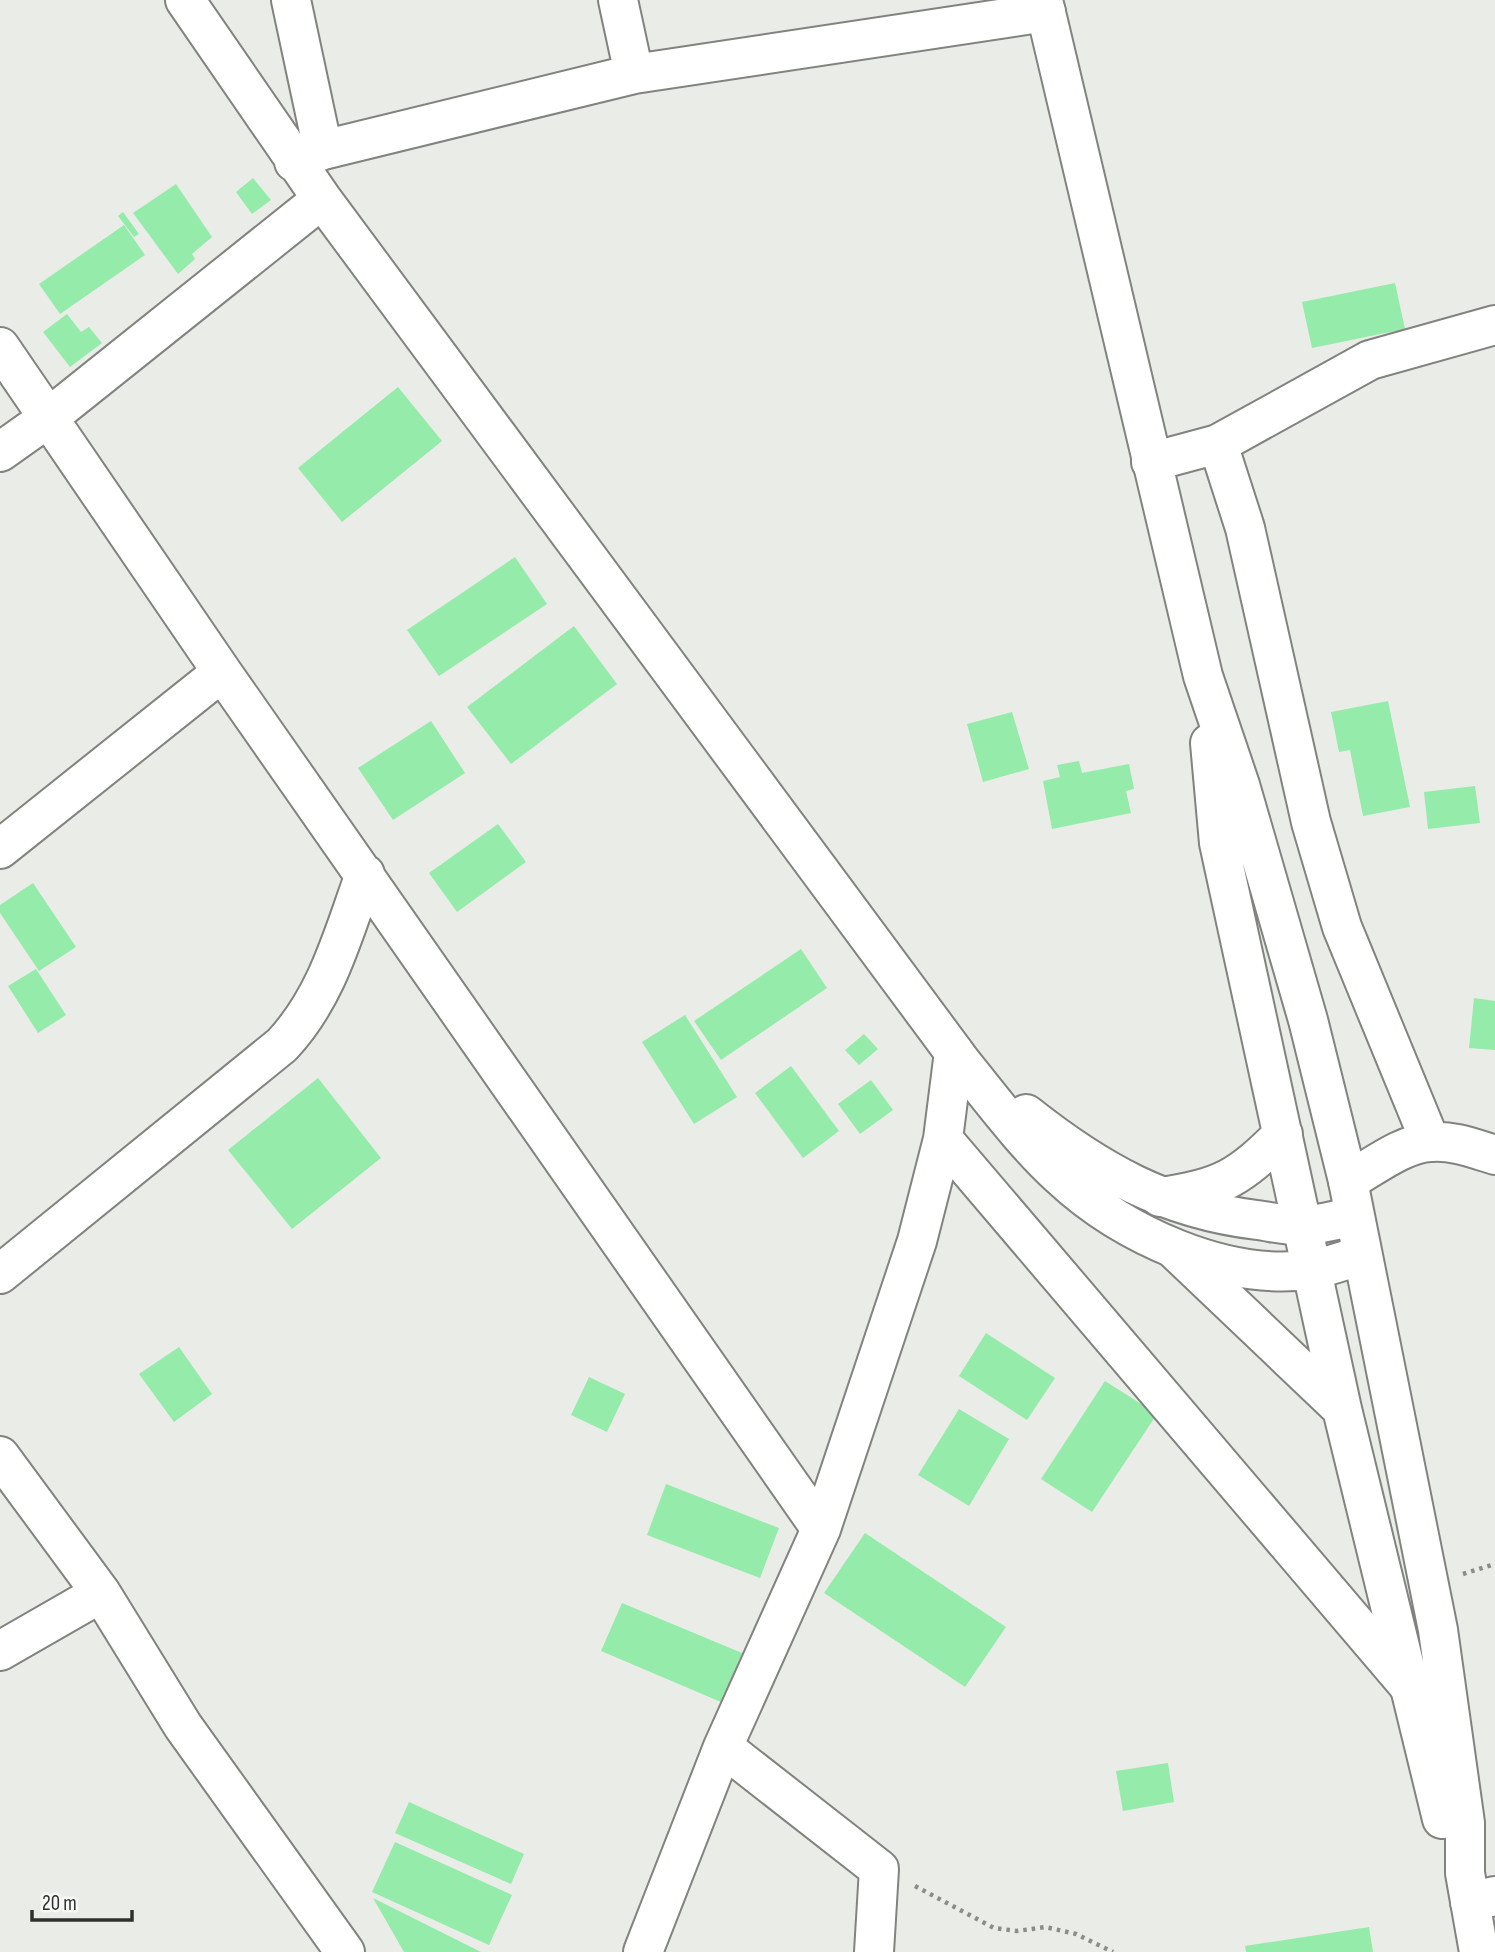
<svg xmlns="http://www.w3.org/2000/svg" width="1495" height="1952" font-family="'Sofia Sans Condensed',sans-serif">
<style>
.building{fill:#95ebaa}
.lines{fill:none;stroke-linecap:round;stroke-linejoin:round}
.minor-casing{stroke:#81837f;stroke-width:42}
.major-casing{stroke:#81837f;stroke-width:42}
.path{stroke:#8b8c89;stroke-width:4.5;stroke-dasharray:3.5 5;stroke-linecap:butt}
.minor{stroke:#fff;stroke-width:38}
.major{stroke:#fff;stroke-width:38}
</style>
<rect width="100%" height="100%" fill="#eaece7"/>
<path class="building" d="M 253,178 L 271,200 L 252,214 L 236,192 Z
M 176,184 L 212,237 L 192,254 L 195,259 L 178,274 L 133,213 Z
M 123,212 L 139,234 L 134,237 L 118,216 Z
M 124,225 L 145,255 L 60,314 L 39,284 Z
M 1395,283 L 1405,329 L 1312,348 L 1302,302 Z
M 67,314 L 81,332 L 89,327 L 102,343 L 70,367 L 43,332 Z
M 398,387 L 442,441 L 342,522 L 298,468 Z
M 515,557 L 547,604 L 439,676 L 407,630 Z
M 574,626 L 617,684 L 511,764 L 467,707 Z
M 1388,701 L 1410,807 L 1363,816 L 1350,750 L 1339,752 L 1331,712 Z
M 1012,712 L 1029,769 L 983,782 L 967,724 Z
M 431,721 L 465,773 L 393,820 L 358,768 Z
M 1079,761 L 1082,773 L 1129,764 L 1134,789 L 1126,791 L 1131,813 L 1052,829 L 1043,781 L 1060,777 L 1057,765 Z
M 1475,786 L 1480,823 L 1428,829 L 1424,792 Z
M 498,824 L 526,862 L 457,912 L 429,873 Z
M 33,883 L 76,947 L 39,971 L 0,913 L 0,905 Z
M 801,949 L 827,988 L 721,1060 L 694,1021 Z
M 36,969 L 66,1015 L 38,1033 L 8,986 Z
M 1474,998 L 1495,1001 L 1495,1050 L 1469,1048 Z
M 685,1015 L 737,1097 L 694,1124 L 642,1042 Z
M 864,1034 L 878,1049 L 859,1065 L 845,1050 Z
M 791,1066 L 839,1131 L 803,1158 L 755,1093 Z
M 318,1078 L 381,1158 L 292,1229 L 228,1150 Z
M 871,1080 L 893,1110 L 860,1134 L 838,1104 Z
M 986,1333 L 1055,1378 L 1027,1420 L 959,1376 Z
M 179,1347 L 212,1394 L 174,1422 L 139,1374 Z
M 589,1377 L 625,1394 L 607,1432 L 571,1415 Z
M 1105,1381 L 1157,1414 L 1092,1512 L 1041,1479 Z
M 959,1409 L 1009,1439 L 969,1506 L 918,1475 Z
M 666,1484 L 779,1528 L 760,1578 L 647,1535 Z
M 865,1533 L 1006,1627 L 965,1687 L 824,1593 Z
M 622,1603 L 742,1653 L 721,1702 L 601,1651 Z
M 1168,1763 L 1174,1802 L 1123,1811 L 1116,1771 Z
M 409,1802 L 524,1854 L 511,1884 L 395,1833 Z
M 395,1842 L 512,1895 L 489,1945 L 372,1892 Z
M 373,1898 L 481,1952 L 404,1952 Z
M 1369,1927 L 1373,1952 L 1246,1952 L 1245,1946 Z"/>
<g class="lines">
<g class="minor-casing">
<path id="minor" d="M 185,0 L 322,199 L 962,1063 C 993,1101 1023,1142 1060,1176 C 1122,1234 1227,1283 1314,1269 C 1330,1266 1345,1260 1360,1256
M 291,0 L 323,150
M 618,0 L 634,74
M 294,162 L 323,150 L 634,74 L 1046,12
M 0,347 L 222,672 L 821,1529
M 1218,444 L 1245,528 L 1311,822 L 1342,927 L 1430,1141
M 0,452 L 48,418 L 322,199
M 1151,462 L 1218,444 L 1370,360 L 1495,325
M 0,849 L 222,672
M 1026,1114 C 1098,1171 1165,1209 1257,1220 C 1273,1222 1290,1227 1306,1225 C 1322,1224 1338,1220 1353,1216
M 943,1139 L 1408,1685
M 1348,1181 C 1372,1168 1403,1143 1431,1142 C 1453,1140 1475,1149 1495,1155
M 0,1274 L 282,1045 C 327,997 343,935 365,874
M 0,1456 L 101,1593 L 183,1726 L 345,1952
M 0,1651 L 101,1593
M 723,1747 L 879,1869 L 874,1952
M 1470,1902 L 1495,1896
M 643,1952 L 723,1747 L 821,1529 L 917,1241 L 943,1139 L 954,1052"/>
</g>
<g class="major-casing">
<path id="major" d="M 1043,0 L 1203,676 L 1240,785 L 1308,1020 L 1348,1181 L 1438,1630 L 1465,1823 L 1465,1873 L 1479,1952
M 1210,743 L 1219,843 L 1342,1409 L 1442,1819
M 1160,1197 C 1222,1189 1240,1177 1283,1134
M 1175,1250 L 1342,1409"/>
</g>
<path class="path" d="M 1463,1574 L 1495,1564
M 915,1886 L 994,1928 L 1017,1931 L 1045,1927 L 1076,1934 L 1113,1952"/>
<use href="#minor" class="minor"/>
<use href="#major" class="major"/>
</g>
<path d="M32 1910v10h100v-10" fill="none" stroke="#2f302e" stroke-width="3.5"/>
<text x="42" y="1910" font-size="21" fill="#2f302e" stroke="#f7f9f5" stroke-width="5" paint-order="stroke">20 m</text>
</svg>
